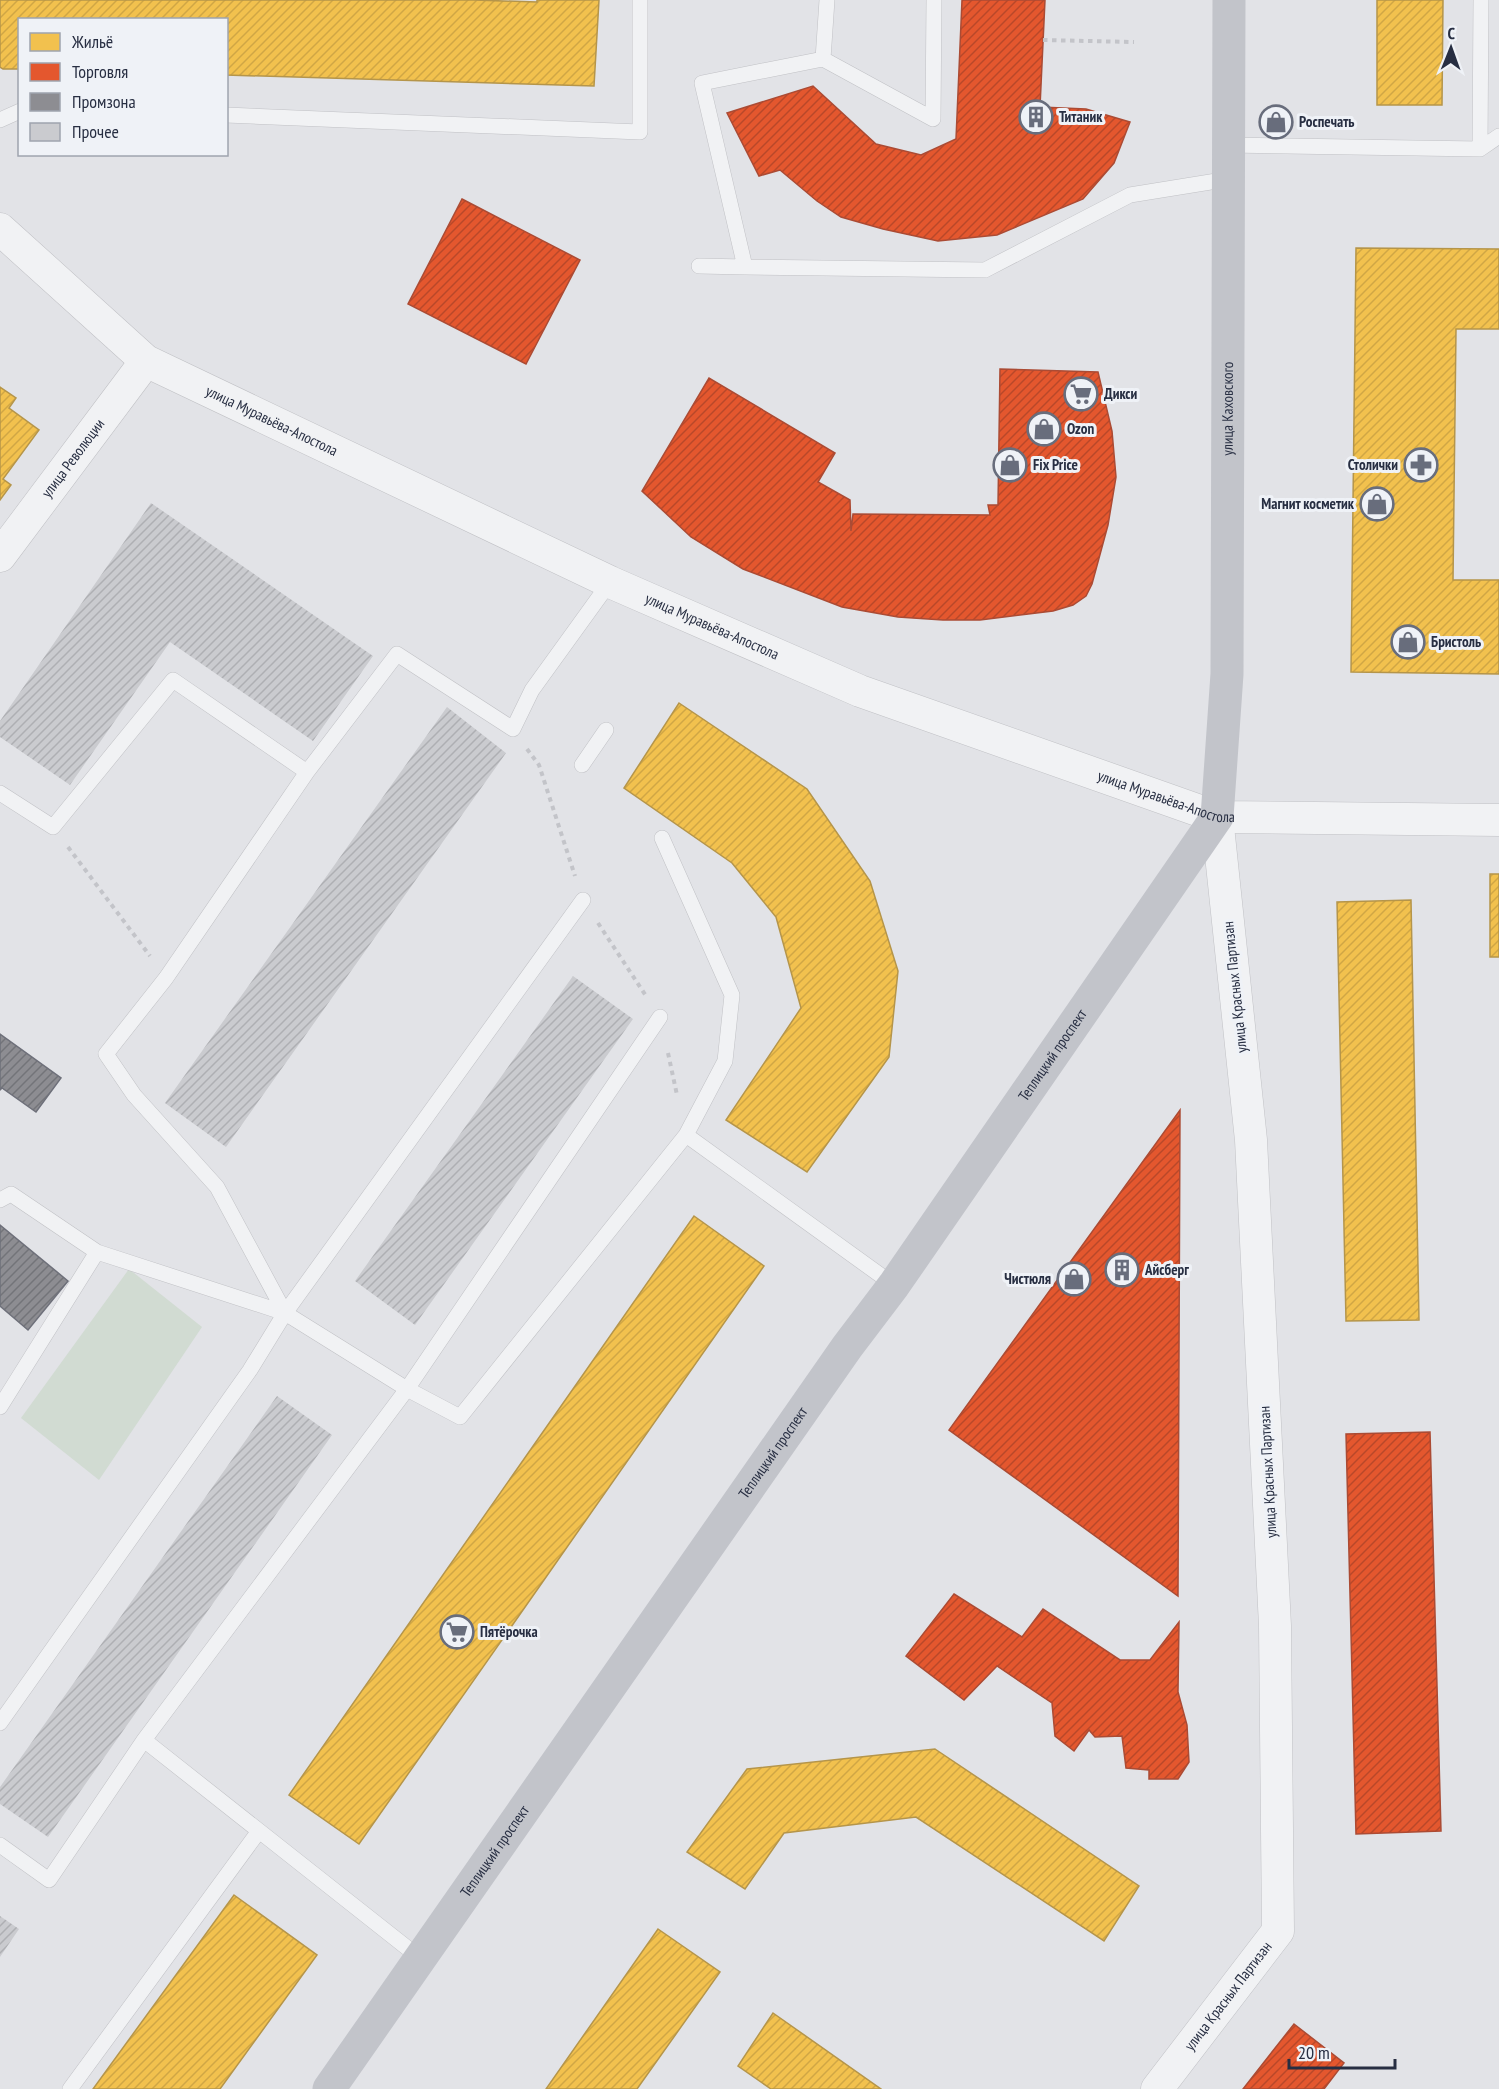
<svg xmlns="http://www.w3.org/2000/svg" width="1499" height="2089" font-family="'PT Sans Narrow',sans-serif">
<style>
.pitch{fill:#d1dbd2}
.homes{fill:url(#homes-hatch);stroke:#b5954a;stroke-width:1.5}
.shops{fill:url(#shops-hatch);stroke:#ab4b34;stroke-width:1.5}
.industry{fill:url(#industry-hatch);stroke:#6e707a;stroke-width:1.5}
.building{fill:url(#building-hatch)}
.lines{fill:none;stroke-linecap:round;stroke-linejoin:round}
.service-casing{stroke:#c0c1c5;stroke-width:16}
.minor-casing{stroke:#c0c1c5;stroke-width:33}
.path{stroke:#c3c4c9;stroke-width:4;stroke-dasharray:4.5 4.5;stroke-linecap:butt}
.service{stroke:#f1f2f4;stroke-width:15}
.minor{stroke:#f1f2f4;stroke-width:32}
.secondary{stroke:#c2c4ca;stroke-width:33}
.labels{text-anchor:middle;stroke-width:6;stroke-linejoin:round;paint-order:stroke}
.poi-label{font-size:15px;font-weight:bold;fill:#272e42;stroke:#eff2f7;text-anchor:start}
.street-label{font-size:15px;fill:#272e42;stroke:#eff2f7}
</style>
<defs>
<pattern id="homes-hatch" width="6" height="6" patternUnits="userSpaceOnUse" patternTransform="scale(1.5)"><rect width="6" height="6" fill="#f2c14e"/><path d="M-1 1l2-2M0 6l6-6M5 7l2-2" fill="none" stroke="#d0a645"/></pattern>
<pattern id="shops-hatch" width="6" height="6" patternUnits="userSpaceOnUse" patternTransform="scale(1.5)"><rect width="6" height="6" fill="#e4572e"/><path d="M-1 1l2-2M0 6l6-6M5 7l2-2" fill="none" stroke="#b94829"/></pattern>
<pattern id="industry-hatch" width="6" height="6" patternUnits="userSpaceOnUse" patternTransform="scale(1.5)"><rect width="6" height="6" fill="#8d8d92"/><path d="M-1 1l2-2M0 6l6-6M5 7l2-2" fill="none" stroke="#737479"/></pattern>
<pattern id="building-hatch" width="6" height="6" patternUnits="userSpaceOnUse" patternTransform="scale(1.5)"><rect width="6" height="6" fill="#cacbcf"/><path d="M-1 1l2-2M0 6l6-6M5 7l2-2" fill="none" stroke="#aeafb3"/></pattern>
</defs>
<rect width="100%" height="100%" fill="#e2e3e7"/>
<path class="pitch" d="M 129,1269 L 202,1327 L 99,1480 L 21,1418 Z"/>
<path class="homes" d="M 0,0 L 474,0 L 537,2 L 537,0 L 599,0 L 594,86 L 226,75 L 226,20 L 20,20 L 20,69 L 3,69 L 0,67 Z
M 1377,0 L 1443,0 L 1442,105 L 1377,105 Z
M 1356,248 L 1499,249 L 1499,329 L 1456,329 L 1453,580 L 1499,580 L 1499,674 L 1351,672 Z
M 0,387 L 16,398 L 9,408 L 39,430 L 3,479 L 11,485 L 0,500 Z
M 679,703 L 807,789 L 870,881 L 898,971 L 889,1057 L 807,1172 L 726,1120 L 801,1008 L 776,917 L 732,863 L 624,788 Z
M 1490,874 L 1499,874 L 1499,957 L 1490,957 Z
M 1411,900 L 1419,1320 L 1346,1321 L 1337,902 Z
M 694,1216 L 764,1266 L 359,1844 L 289,1795 Z
M 935,1749 L 1139,1886 L 1104,1941 L 916,1817 L 784,1833 L 745,1889 L 687,1852 L 747,1769 Z
M 234,1895 L 317,1955 L 220,2089 L 93,2089 Z
M 658,1929 L 720,1972 L 637,2089 L 546,2089 Z
M 773,2013 L 881,2089 L 771,2089 L 738,2066 Z"/>
<path class="shops" d="M 962,0 L 1045,0 L 1040,107 L 1086,109 L 1130,122 L 1114,163 L 1083,199 L 997,235 L 938,241 L 883,229 L 841,217 L 817,201 L 780,170 L 759,176 L 727,113 L 813,86 L 876,144 L 921,155 L 956,139 Z
M 462,199 L 580,260 L 526,364 L 408,304 Z
M 1000,369 L 1098,372 L 1112,431 L 1116,477 L 1108,525 L 1092,584 L 1086,596 L 1073,605 L 1053,611 L 980,620 L 943,620 L 898,617 L 842,607 L 743,569 L 691,537 L 642,491 L 709,378 L 835,453 L 818,482 L 850,500 L 851,531 L 853,514 L 990,515 L 988,505 L 998,505 Z
M 1180,1110 L 1178,1596 L 949,1430 Z
M 1430,1432 L 1441,1831 L 1356,1834 L 1346,1434 Z
M 954,1594 L 1022,1637 L 1043,1609 L 1120,1660 L 1150,1660 L 1179,1622 L 1178,1692 L 1187,1725 L 1189,1762 L 1178,1779 L 1149,1779 L 1149,1770 L 1126,1768 L 1122,1736 L 1095,1737 L 1089,1730 L 1074,1751 L 1055,1736 L 1052,1703 L 997,1666 L 964,1700 L 906,1656 Z
M 1294,2024 L 1344,2063 L 1324,2089 L 1243,2089 Z"/>
<path class="industry" d="M 0,1034 L 61,1078 L 36,1112 L 2,1088 L 0,1090 Z
M 0,1225 L 68,1281 L 28,1330 L 0,1306 Z"/>
<path class="building" d="M 151,503 L 373,656 L 313,741 L 170,642 L 70,785 L 0,737 L 0,721 Z
M 447,707 L 506,753 L 226,1147 L 165,1103 Z
M 573,976 L 633,1019 L 415,1325 L 355,1281 Z
M 277,1396 L 332,1435 L 48,1837 L 0,1804 L 0,1787 Z
M 0,1916 L 19,1929 L 0,1957 Z"/>
<g class="lines">
<g class="service-casing">
<path id="service" d="M 934,0 L 933,119 L 823,59 L 702,83 L 745,267 L 985,270 L 1130,195 L 1229,179
M 823,59 L 827,0
M 226,115 L 640,132 L 640,0
M 0,120 L 20,111
M 1229,145 L 1480,149 L 1499,136
M 1480,149 L 1481,0
M 699,266 L 745,267
M 582,765 L 606,730
M 0,793 L 53,827 L 173,680 L 307,772
M 660,1017 L 407,1389 L 460,1417 L 686,1135 L 725,1061 L 732,995 L 662,838
M 686,1135 L 894,1285
M 0,1200 L 11,1194 L 97,1252 L 285,1313 L 407,1389 L 144,1740 L 420,1958
M 285,1313 L 217,1187 L 134,1095 L 106,1054 L 166,978 L 307,772 L 397,654 L 513,729 L 532,690 L 610,582
M 0,1407 L 97,1252
M 0,1723 L 250,1370 L 285,1313 L 583,900
M 0,1845 L 49,1880 L 144,1740
M 70,2089 L 259,1831"/>
</g>
<g class="minor-casing">
<g id="minor">
<path id="s1" d="M 0,229 L 146,361 L 610,582 L 860,691 L 1217,817 L 1499,820"/>
<path id="s2" d="M 0,556 L 146,361"/>
<path id="s3" d="M 1157,2089 L 1278,1931 L 1275,1626 L 1251,1140 L 1217,817"/>
</g>
</g>
<path class="path" d="M 1043,40 L 1134,42
M 527,749 L 539,765 L 575,876
M 68,847 L 150,956
M 598,923 L 646,996
M 668,1053 L 677,1095"/>
<use href="#service" class="service"/>
<use href="#minor" class="minor"/>
<path class="secondary" id="s4" d="M 329,2089 L 847,1347 L 894,1285 L 1217,817 L 1227,674 L 1229,0"/>
</g>
<defs>
<g id="building-ring" transform="scale(1.725)"><circle r="9.5" fill="#eff2f7" stroke="#686d7c" stroke-width="1.5"/><path d="M-4-6H4V6H1V3H-1V6H-4ZM-2.5-4.3h1.7v1.8h-1.7ZM.8-4.3h1.7v1.8H.8ZM-2.5-1h1.7V.8h-1.7ZM.8-1h1.7V.8H.8Z" fill="#686d7c"/></g>
<g id="shop-ring" transform="scale(1.725)"><circle r="9.5" fill="#eff2f7" stroke="#686d7c" stroke-width="1.5"/><path d="M-5-2.5h2.3a2.7 3.5 0 0 1 5.4 0H5L5.5 6h-11ZM-1.5-2.5h3a1.5 2.3 0 0 0-3 0Z" fill="#686d7c"/></g>
<g id="supermarket-ring" transform="scale(1.725)"><circle r="9.5" fill="#eff2f7" stroke="#686d7c" stroke-width="1.5"/><path d="M-6-5.5h2.5l.6 2H6L4.5 2H-2.5L-4.4-4H-6ZM-1.5 3.2a1.3 1.3 0 1 0 .1 0ZM3 3.2a1.3 1.3 0 1 0 .1 0Z" fill="#686d7c"/></g>
<g id="pharmacy-ring" transform="scale(1.725)"><circle r="9.5" fill="#eff2f7" stroke="#686d7c" stroke-width="1.5"/><path d="M-2-6h4v4h4v4h-4v4h-4v-4h-4v-4h4Z" fill="#686d7c"/></g>
</defs>
<g fill-rule="evenodd">
<use href="#building-ring" x="1036" y="117"/>
<use href="#shop-ring" x="1276" y="122"/>
<use href="#supermarket-ring" x="1081" y="394"/>
<use href="#shop-ring" x="1044" y="429"/>
<use href="#shop-ring" x="1010" y="465"/>
<use href="#pharmacy-ring" x="1421" y="465"/>
<use href="#shop-ring" x="1377" y="504"/>
<use href="#shop-ring" x="1408" y="642"/>
<use href="#building-ring" x="1122" y="1270"/>
<use href="#shop-ring" x="1074" y="1279"/>
<use href="#supermarket-ring" x="457" y="1632"/>
</g>
<g class="labels">
<g class="poi-label">
<text x="1059" y="122">Титаник</text>
<text x="1299" y="127">Роспечать</text>
<text x="1104" y="399">Дикси</text>
<text x="1067" y="434">Ozon</text>
<text x="1033" y="470">Fix Price</text>
<text x="1398" y="470" text-anchor="end">Столички</text>
<text x="1354" y="509" text-anchor="end">Магнит косметик</text>
<text x="1431" y="647">Бристоль</text>
<text x="1145" y="1275">Айсберг</text>
<text x="1051" y="1284" text-anchor="end">Чистюля</text>
<text x="480" y="1637">Пятёрочка</text>
</g>
<g class="street-label">
<text dy="5" stroke="none"><textPath href="#s4" startOffset="1960">улица Каховского</textPath></text>
<text dy="5" stroke="none"><textPath href="#s1" startOffset="336">улица Муравьёва-Апостола</textPath></text>
<text dy="5" stroke="none"><textPath href="#s2" startOffset="122">улица Революции</textPath></text>
<text dy="5" stroke="none"><textPath href="#s1" startOffset="822">улица Муравьёва-Апостола</textPath></text>
<text dy="5" stroke="none"><textPath href="#s1" startOffset="1308">улица Муравьёва-Апостола</textPath></text>
<text transform="translate(1235 987) rotate(-96)" y="5">улица Красных Партизан</text>
<text dy="5" stroke="none"><textPath href="#s4" startOffset="1262">Теплицкий проспект</textPath></text>
<text dy="5" stroke="none"><textPath href="#s4" startOffset="776">Теплицкий проспект</textPath></text>
<text transform="translate(1268 1472) rotate(-93)" y="5">улица Красных Партизан</text>
<text dy="5" stroke="none"><textPath href="#s4" startOffset="290">Теплицкий проспект</textPath></text>
<text dy="5" stroke="none"><textPath href="#s3" startOffset="117">улица Красных Партизан</textPath></text>
</g>
</g>
<rect x="18" y="18" width="210" height="138" fill="#eff2f7" stroke="#9fa4af" stroke-width="1.5"/>
<rect x="30" y="33" width="30" height="18" fill="#f2c14e" stroke="#9fa4af" stroke-width="1.5"/>
<text x="72" y="48" font-size="18" fill="#272e42">Жильё</text>
<rect x="30" y="63" width="30" height="18" fill="#e4572e" stroke="#9fa4af" stroke-width="1.5"/>
<text x="72" y="78" font-size="18" fill="#272e42">Торговля</text>
<rect x="30" y="93" width="30" height="18" fill="#8d8d92" stroke="#9fa4af" stroke-width="1.5"/>
<text x="72" y="108" font-size="18" fill="#272e42">Промзона</text>
<rect x="30" y="123" width="30" height="18" fill="#cacbcf" stroke="#9fa4af" stroke-width="1.5"/>
<text x="72" y="138" font-size="18" fill="#272e42">Прочее</text>
<g transform="translate(1451 48) rotate(1)" stroke="#eff2f7" stroke-width="4.5" paint-order="stroke">
<path d="M0-4.5L10 22L0 15L-10 22Z" fill="#272e42"/>
<text y="-9" font-size="16" font-weight="bold" text-anchor="middle" fill="#272e42">С</text>
</g>
<path d="M1289 2059v9h106v-9" fill="none" stroke="#272e42" stroke-width="3"/>
<text x="1298" y="2059" font-size="18" fill="#272e42" stroke="#eff2f7" stroke-width="4.5" paint-order="stroke">20 m</text>
</svg>
